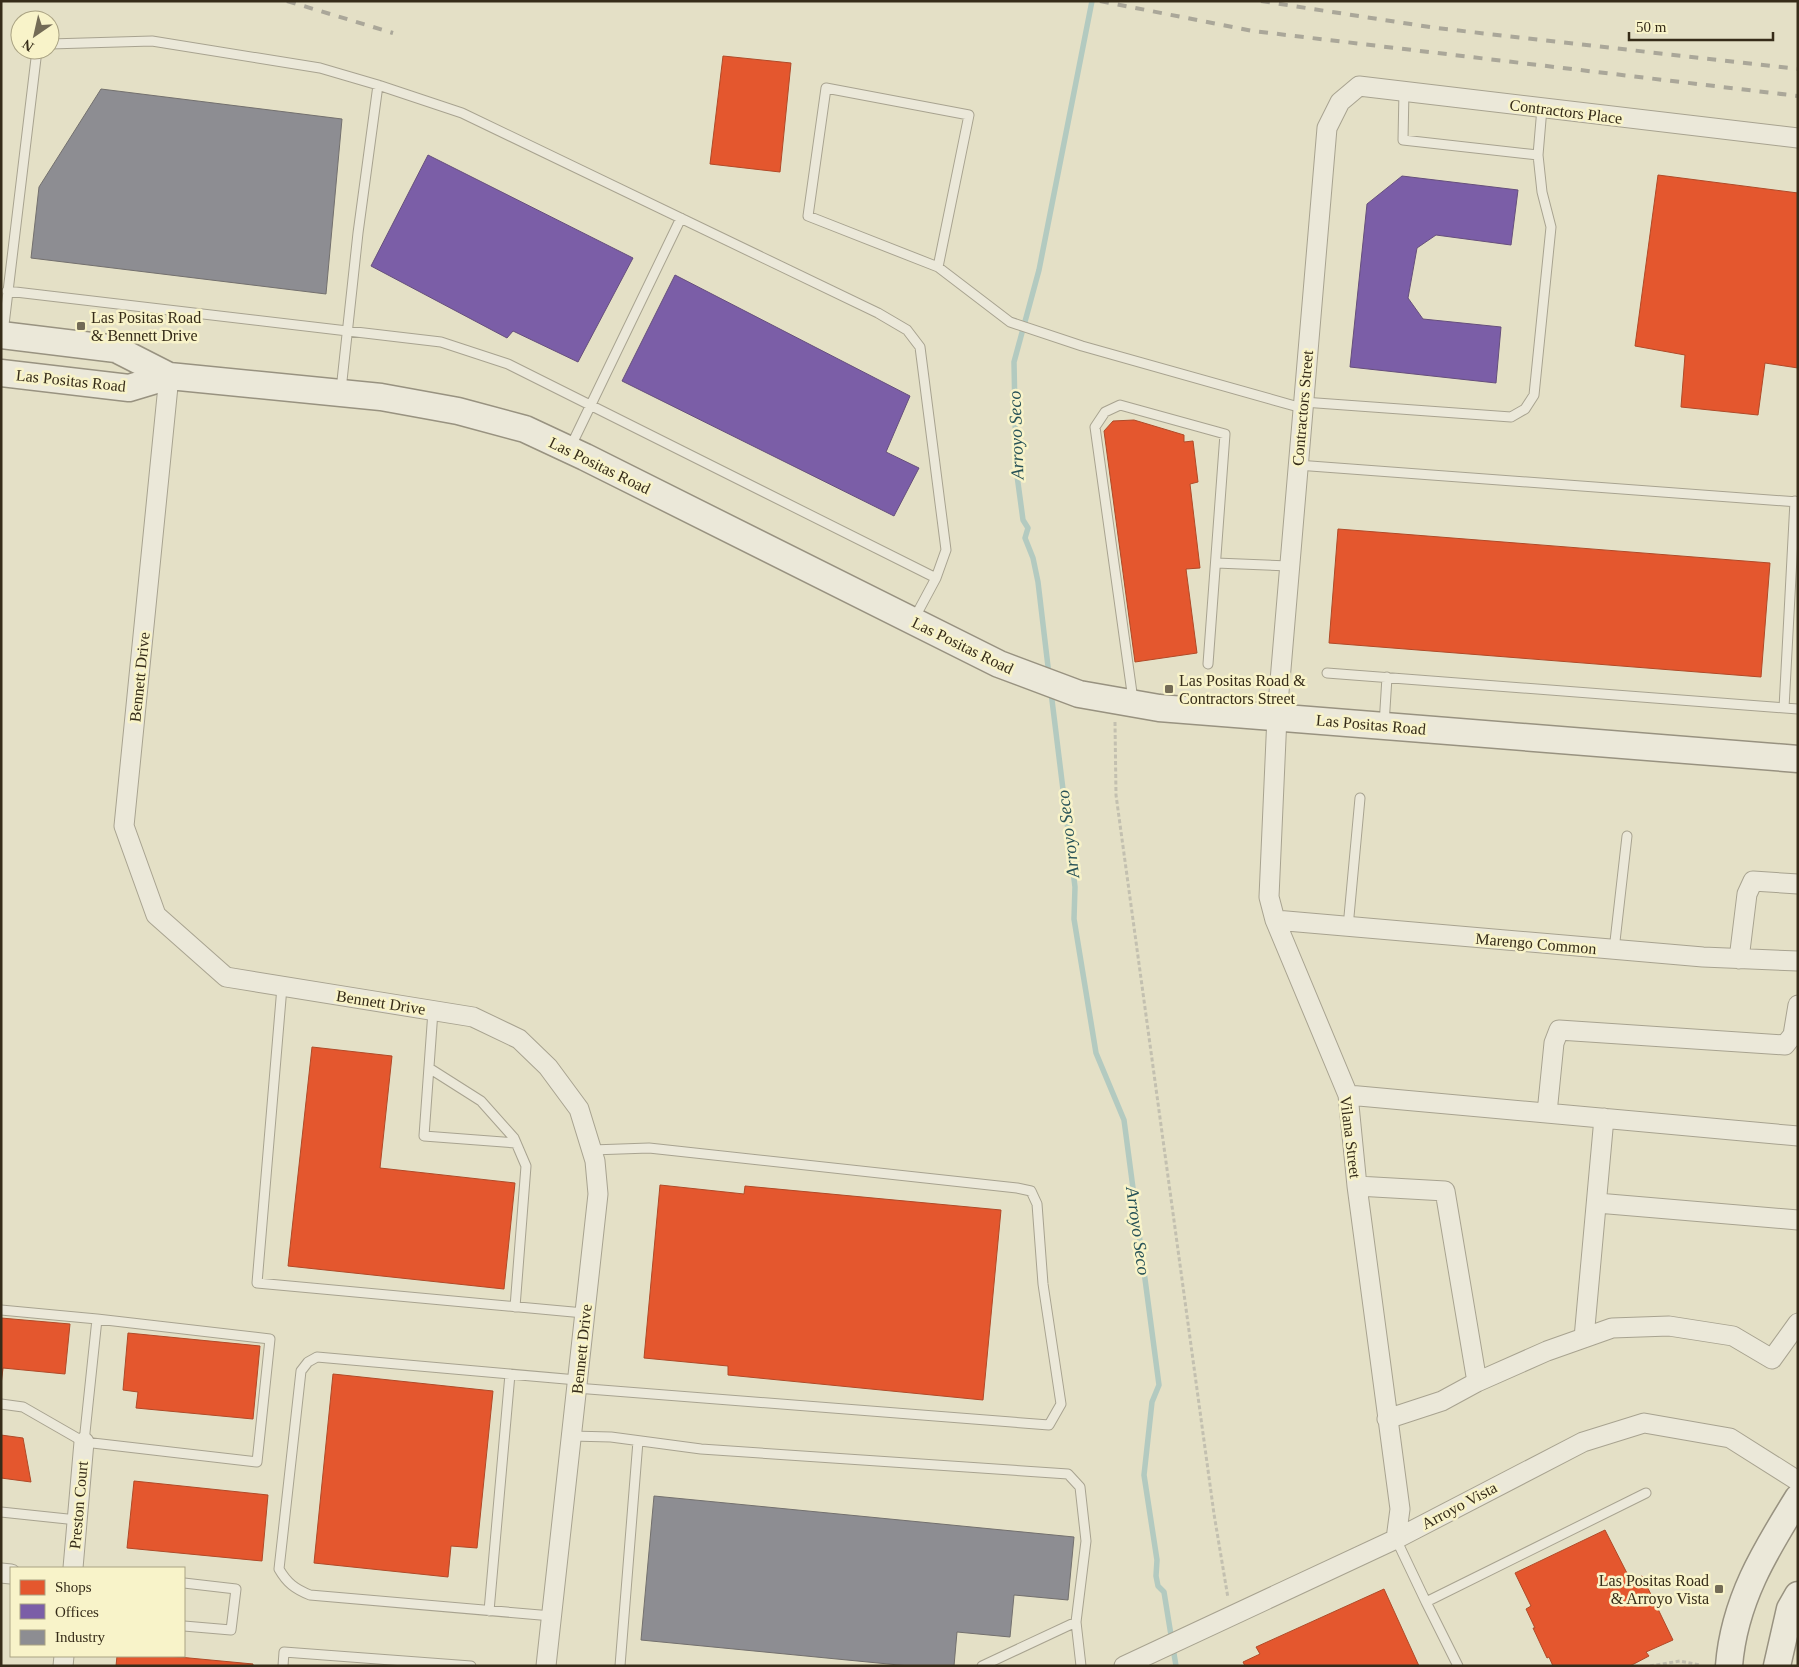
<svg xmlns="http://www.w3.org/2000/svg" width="1799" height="1667" font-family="'Times New Roman',serif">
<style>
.shops{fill:#e4572e;stroke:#b04a28}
.offices{fill:#7b5ea7;stroke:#664f7c}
.industry{fill:#8d8d92;stroke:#73706e}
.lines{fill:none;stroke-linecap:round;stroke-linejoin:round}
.stream{stroke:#b3cac0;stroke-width:5.5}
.lane-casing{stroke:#a8a390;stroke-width:11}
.street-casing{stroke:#a8a390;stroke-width:21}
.secondary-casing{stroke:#989280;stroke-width:29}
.path{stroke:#c3c0b0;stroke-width:3;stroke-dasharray:4 2.5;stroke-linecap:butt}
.lane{stroke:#ebe8d9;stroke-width:9}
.street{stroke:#ebe8d9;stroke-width:19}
.secondary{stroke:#ebe8d9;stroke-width:26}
.rail{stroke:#aaa799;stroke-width:4;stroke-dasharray:9 9;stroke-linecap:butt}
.poi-dot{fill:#736b56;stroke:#f8f3c9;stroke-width:2}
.labels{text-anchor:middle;stroke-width:5;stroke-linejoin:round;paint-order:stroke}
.street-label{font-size:16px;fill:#362c19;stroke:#f8f3c9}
.poi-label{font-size:16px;fill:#362c19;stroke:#f8f3c9;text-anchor:start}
.water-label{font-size:18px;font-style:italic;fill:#275257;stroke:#f8f3c9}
</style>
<rect width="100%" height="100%" fill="#e4e0c6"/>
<path class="shops" d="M 723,56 L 791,63 L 780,172 L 710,164 Z
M 1658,175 L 1798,193 L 1798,368 L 1765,363 L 1758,415 L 1681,407 L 1685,355 L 1635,346 Z
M 1134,420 L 1184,435 L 1184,442 L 1193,441 L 1198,482 L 1190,484 L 1200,568 L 1186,569 L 1197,653 L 1135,662 L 1104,431 L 1113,421 Z
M 1338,529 L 1770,563 L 1761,677 L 1329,643 Z
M 312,1047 L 392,1056 L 380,1168 L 515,1183 L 504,1289 L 288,1266 Z
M 660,1185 L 744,1194 L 745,1186 L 1001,1210 L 983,1400 L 728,1375 L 728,1366 L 644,1358 Z
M 1,1318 L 70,1324 L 65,1374 L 3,1368 L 1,1385 Z
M 128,1333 L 260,1346 L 253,1419 L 136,1408 L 138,1392 L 123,1390 Z
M 333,1374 L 493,1391 L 477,1548 L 451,1546 L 448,1577 L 314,1563 Z
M 1,1435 L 23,1438 L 31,1482 L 1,1478 Z
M 134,1481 L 268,1495 L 262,1561 L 127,1548 Z
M 1605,1530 L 1631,1581 L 1642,1576 L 1673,1640 L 1646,1652 L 1649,1656 L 1630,1666 L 1553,1666 L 1549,1657 L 1547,1658 L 1533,1628 L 1535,1628 L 1526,1609 L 1531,1606 L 1515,1573 Z
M 1384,1589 L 1419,1666 L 1245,1666 L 1243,1662 L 1260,1654 L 1256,1647 Z
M 117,1656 L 168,1656 L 253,1664 L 253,1666 L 116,1666 Z"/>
<path class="offices" d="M 428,155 L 633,258 L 578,362 L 513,331 L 507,338 L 371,266 Z
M 1402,176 L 1518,190 L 1511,245 L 1436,235 L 1417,248 L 1408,298 L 1423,319 L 1501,327 L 1496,383 L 1350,367 L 1367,204 Z
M 675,275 L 910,396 L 886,452 L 919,468 L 894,516 L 622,381 Z"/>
<path class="industry" d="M 101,89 L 342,119 L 326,294 L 31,258 L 39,187 Z
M 654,1496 L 1074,1537 L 1068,1600 L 1014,1595 L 1010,1637 L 957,1632 L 954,1666 L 909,1666 L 641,1640 Z"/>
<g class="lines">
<path class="stream" d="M 1049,675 L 1038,582 L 1033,558 L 1025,538 L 1028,528 L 1023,520 L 1016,468 L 1014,362 L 1039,270 L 1092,1
M 1051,692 L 1075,887 L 1074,919 L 1096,1053 L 1124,1120 L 1159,1385 L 1152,1402 L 1144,1475 L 1157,1560 L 1156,1576 L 1158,1586 L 1164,1592 L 1176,1666"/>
<g class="lane-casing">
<path id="lane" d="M 50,44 L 152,41 L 320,68 L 378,85 L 462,113 L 878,313 L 907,330 L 920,347 L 946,550 L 936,578 L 914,619
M 1404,91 L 1403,140 L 1538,155
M 938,267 L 969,115 L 826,88 L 808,216 L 938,267 L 1010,322 L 1082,346 L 1302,408
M 7,291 L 441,342 L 508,364 L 936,578
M 3,333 L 37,50
M 341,390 L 358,233 L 378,85
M 1303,402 L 1511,417 L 1525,409 L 1534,395 L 1551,227 L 1542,192 L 1538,155 L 1542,108
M 570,448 L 681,218
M 1297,465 L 1798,502
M 1216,563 L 1289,566
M 1327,673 L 1798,709
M 1133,700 L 1095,427 L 1105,412 L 1120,405 L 1225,434 L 1208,664
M 1784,708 L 1795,501
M 1384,725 L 1387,677
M 1348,927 L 1360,798
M 1614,950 L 1627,836
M 282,987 L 257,1283 L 584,1313
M 433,1011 L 424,1136 L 516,1143
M 429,1068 L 481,1101 L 514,1138 L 526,1166 L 515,1307
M 1,1310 L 97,1319
M 576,1388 L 1049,1425 L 1061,1404 L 1043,1284 L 1037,1204 L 1031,1191 L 1017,1188 L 649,1148 L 592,1150
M 1,1404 L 23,1407 L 84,1442 L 257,1462 L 270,1339 L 97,1319 L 84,1442
M 571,1436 L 611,1437 L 701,1449 L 1068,1474 L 1080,1487 L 1086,1541 L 1076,1622 L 1081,1666
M 1,1512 L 77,1520
M 1396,1539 L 1426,1602
M 184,1583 L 236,1589 L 231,1630 L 184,1626
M 489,1611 L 510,1374
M 552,1616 L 310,1595 C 295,1589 287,1583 279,1569 L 301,1371 L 308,1362 L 317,1357 L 577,1380
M 283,1666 L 284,1652 L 471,1666
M 620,1666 L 638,1441
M 982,1666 L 1076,1622
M 1458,1666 L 1426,1602 L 1646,1493"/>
</g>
<g class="street-casing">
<path id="street" d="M 169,376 L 124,826 L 156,915 L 226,977 L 473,1017 L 519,1039 L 548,1067 L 579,1109 L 595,1161 L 598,1194 L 546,1666
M 1275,920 L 1703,957 L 1798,961
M 1739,959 L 1747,894 L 1753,881 L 1798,884
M 1348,1095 L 1798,1136
M 1547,1113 L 1554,1043 L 1559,1030 L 1785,1045 L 1793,1035 L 1798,1005
M 1357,1186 L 1445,1191 L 1477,1382
M 1597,1203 L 1798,1220
M 1584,1338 L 1604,1118
M 1387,1419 L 1442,1401 L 1477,1382 L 1547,1351 L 1612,1328 L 1669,1326 L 1733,1336 L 1772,1359 L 1798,1323
M 1396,1539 L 1400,1509 L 1357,1186 L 1348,1095 L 1275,920 L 1269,897 L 1277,716 L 1327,128 L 1340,102 L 1359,86 L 1798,138
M 73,1568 L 84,1442
M 1,1573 L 11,1574
M 63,1666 L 64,1656
M 1124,1666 L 1396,1539 L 1583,1442 L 1644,1423 L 1730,1438 L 1798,1481"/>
</g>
<g class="secondary-casing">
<path id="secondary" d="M 1,335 L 116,349 L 169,376 L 381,397 L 458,411 L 525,429 L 585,457 L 999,664 L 1079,694 L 1159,708 L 1798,759
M 1,373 L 129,388 L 169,376
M 1729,1666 C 1734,1601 1765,1551 1798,1498
M 1777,1666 L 1790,1609 L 1798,1595"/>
</g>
<path class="path" d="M 1115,722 L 1116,795 L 1214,1514 L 1228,1598
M 1650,1666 L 1680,1661 L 1700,1665"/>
<use href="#lane" class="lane"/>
<use href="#street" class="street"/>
<use href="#secondary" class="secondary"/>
<path class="rail" d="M 287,1 L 393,33
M 1100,1 L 1253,31 L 1798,96
M 1261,1 L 1436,28 L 1798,69"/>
</g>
<g class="poi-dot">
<rect x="76" y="321" width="10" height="10" rx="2.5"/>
<rect x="1164" y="684" width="10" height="10" rx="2.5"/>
<rect x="1714" y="1584" width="10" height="10" rx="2.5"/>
</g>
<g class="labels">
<g class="street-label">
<text transform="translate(1566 111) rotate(7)" y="6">Contractors Place</text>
<text transform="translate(71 380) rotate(6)" y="6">Las Positas Road</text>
<text transform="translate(1302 408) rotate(-85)" y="6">Contractors Street</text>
<text transform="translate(600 465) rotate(26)" y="6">Las Positas Road</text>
<text transform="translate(963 645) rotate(26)" y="6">Las Positas Road</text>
<text transform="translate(139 677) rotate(-84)" y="6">Bennett Drive</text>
<text transform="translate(1371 724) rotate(5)" y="6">Las Positas Road</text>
<text transform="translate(1536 943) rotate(5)" y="6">Marengo Common</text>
<text transform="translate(381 1002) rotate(9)" y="6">Bennett Drive</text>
<text transform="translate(1351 1137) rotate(83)" y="6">Vilana Street</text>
<text transform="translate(581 1349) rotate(-84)" y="6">Bennett Drive</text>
<text transform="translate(78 1505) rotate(-85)" y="6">Preston Court</text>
<text transform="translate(1459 1505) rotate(-28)" y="6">Arroyo Vista</text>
</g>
<g class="poi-label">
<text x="91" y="323">Las Positas Road<tspan x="91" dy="18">&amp; Bennett Drive</tspan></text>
<text x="1179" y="686">Las Positas Road &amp;<tspan x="1179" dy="18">Contractors Street</tspan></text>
<text x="1709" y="1586" text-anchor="end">Las Positas Road<tspan x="1709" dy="18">&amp; Arroyo Vista</tspan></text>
</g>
<g class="water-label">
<text transform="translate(1016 435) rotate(-92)" y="6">Arroyo Seco</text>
<text transform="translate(1068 834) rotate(-97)" y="6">Arroyo Seco</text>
<text transform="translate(1138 1231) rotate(82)" y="6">Arroyo Seco</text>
</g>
</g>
<rect width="1799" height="1667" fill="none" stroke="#362c19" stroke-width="5"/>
<rect x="10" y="1567" width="175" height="90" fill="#f8f3c9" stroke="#aaa383"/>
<rect x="20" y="1580" width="25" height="15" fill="#e4572e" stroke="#aaa383"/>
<text x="55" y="1592" font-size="15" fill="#362c19">Shops</text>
<rect x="20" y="1604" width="25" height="15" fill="#7b5ea7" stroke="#aaa383"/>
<text x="55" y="1617" font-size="15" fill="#362c19">Offices</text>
<rect x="20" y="1630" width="25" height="15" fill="#8d8d92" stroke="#aaa383"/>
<text x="55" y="1642" font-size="15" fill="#362c19">Industry</text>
<g transform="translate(35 35) rotate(214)"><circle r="24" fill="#f8f3c9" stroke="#aaa383"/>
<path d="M0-4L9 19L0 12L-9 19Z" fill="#736b56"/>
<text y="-8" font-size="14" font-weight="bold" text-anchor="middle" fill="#362c19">N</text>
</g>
<path d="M1629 32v8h144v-8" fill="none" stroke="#362c19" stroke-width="2.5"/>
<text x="1636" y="32" font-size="15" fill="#362c19" stroke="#f8f3c9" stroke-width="4" paint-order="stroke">50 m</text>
</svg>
